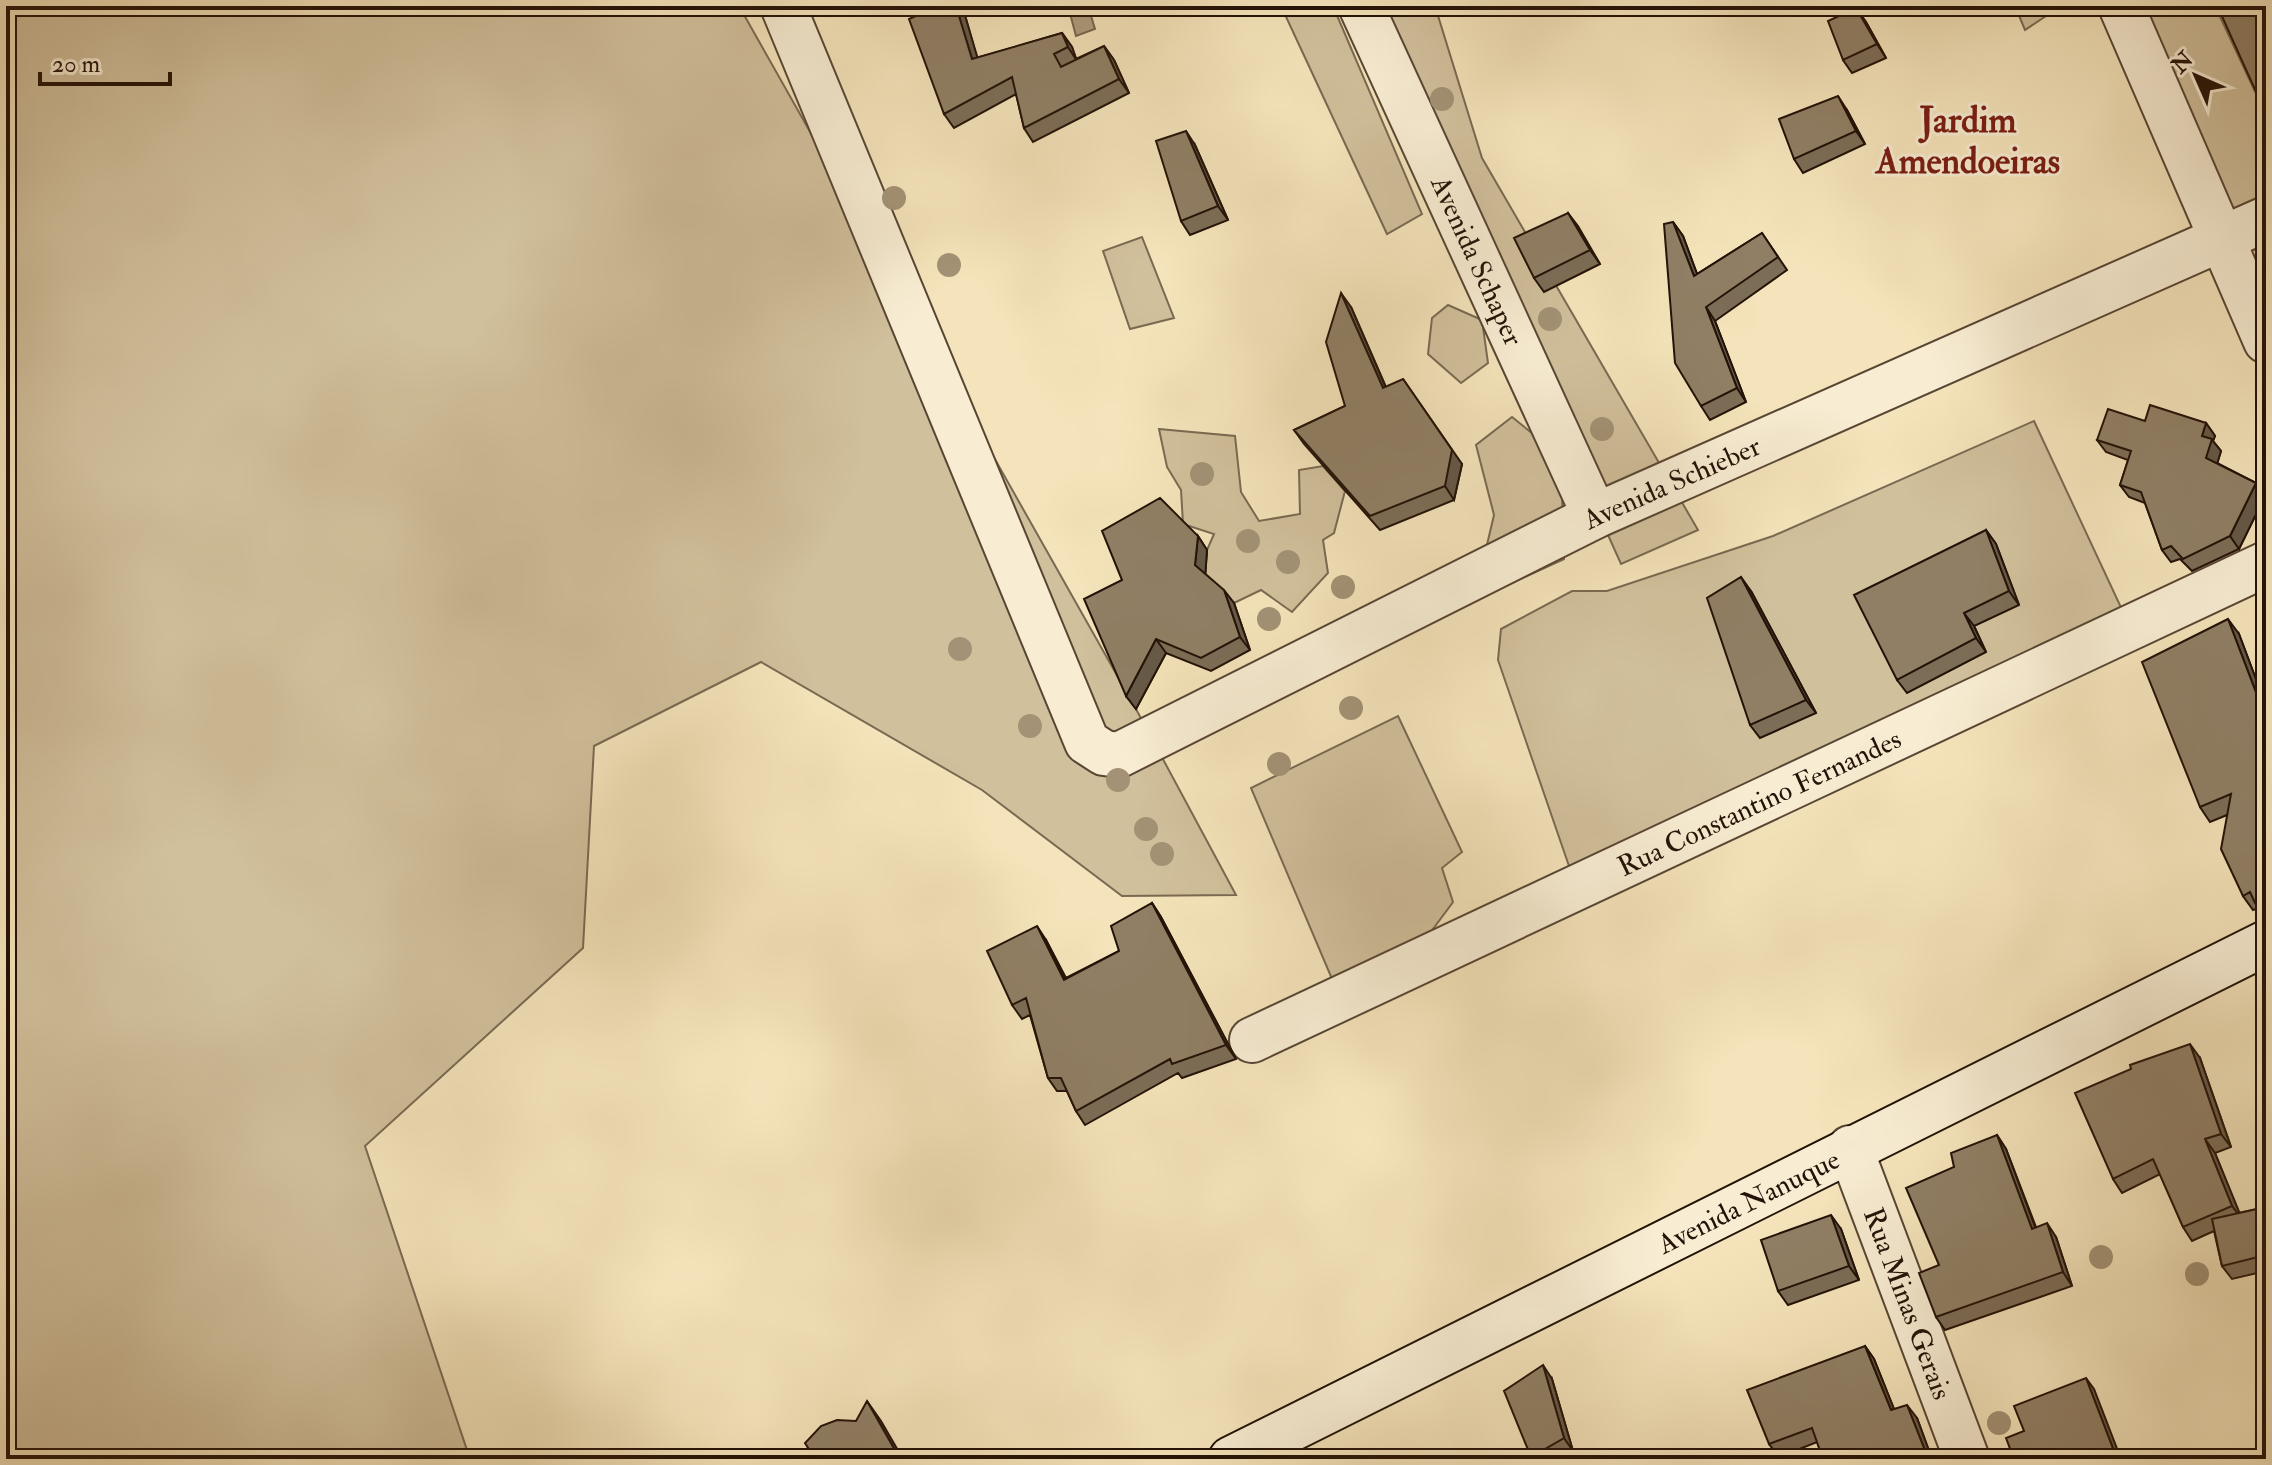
<svg xmlns="http://www.w3.org/2000/svg" width="2272" height="1465" font-family="'IM FELL Double Pica',serif">
<style>
.green{fill:#d1c09c;stroke:#7a6952;stroke-width:2}
.water{fill:#ae9d7e;stroke:#76654e;stroke-width:2}
.lines{fill:none;stroke-linecap:round;stroke-linejoin:round}
.minor-casing{stroke:#584634;stroke-width:48}
.secondary-casing{stroke:#231207;stroke-width:48}
.minor{stroke:#f8edd3;stroke-width:44}
.secondary{stroke:#f8edd3;stroke-width:44}
.tree{fill:#a39275}
.wall{fill:#7c6d57;stroke:#231207;stroke-width:2}
.shaded-wall{fill:#655947;stroke:#231207;stroke-width:2}
.building{fill:#907f65;stroke:#231207;stroke-width:2}
.labels{text-anchor:middle;stroke-width:6;stroke-linejoin:round;paint-order:stroke}
.street-label{font-size:28px;fill:#231207;stroke:#f8edd3}
.district-label{font-size:36px;font-weight:bold;fill:#7a1f14;stroke:#f8edd3}
</style>
<rect width="100%" height="100%" fill="#f5e4bb"/>
<filter id="stains"><feTurbulence type="fractalNoise" baseFrequency=".0025" numOctaves="4"/><feColorMatrix values="0 0 0 0 .2 0 0 0 0 .09 0 0 0 0 .02 0 0 0 .5 -.17"/></filter>
<radialGradient id="worn" r=".72"><stop offset=".6" stop-color="#630" stop-opacity="0"/><stop offset="1" stop-color="#630" stop-opacity=".3"/></radialGradient>
<path class="green" d="M 6,6 L 739,6 L 1136,709 L 1236,895 L 1122,896 L 982,790 L 761,662 L 594,746 L 583,948 L 365,1146 L 470,1459 L 6,1459 Z
M 1281,6 L 1333,6 L 1422,214 L 1387,234 Z
M 1371,6 L 1435,6 L 1482,158 L 1698,530 L 1621,564 Z
M 2015,6 L 2061,6 L 2025,30 Z
M 2136,6 L 2215,6 L 2266,115 L 2266,246 L 2241,254 Z
M 1142,237 L 1174,318 L 1130,329 L 1103,251 Z
M 1448,305 L 1482,320 L 1488,363 L 1461,383 L 1428,354 L 1432,318 Z
M 1512,417 L 1538,438 L 1562,495 L 1564,559 L 1503,587 L 1486,549 L 1494,515 L 1476,445 Z
M 2034,421 L 2125,616 L 1570,869 L 1498,660 L 1501,629 L 1572,591 L 1607,591 L 1773,536 Z
M 1159,429 L 1235,436 L 1241,492 L 1259,521 L 1300,514 L 1299,470 L 1323,466 L 1345,491 L 1334,533 L 1323,540 L 1328,573 L 1292,612 L 1261,590 L 1234,603 L 1205,579 L 1207,550 L 1214,534 L 1183,524 L 1181,490 L 1167,467 Z
M 1398,716 L 1462,852 L 1442,868 L 1453,902 L 1430,933 L 1335,986 L 1251,788 Z"/>
<path class="water" d="M 1068,6 L 1088,6 L 1095,29 L 1076,36 Z"/>
<g class="lines">
<g class="minor-casing">
<g id="minor">
<path id="s1" d="M 783,6 L 1087,742 L 1104,753 L 1119,755 L 1595,516 L 2266,219"/>
<path id="s2" d="M 1361,6 L 1595,516"/>
<path d="M 2121,6 L 2266,341"/>
<path id="s3" d="M 1252,1040 L 2266,564"/>
<path id="s4" d="M 1850,1148 L 1967,1459"/>
</g>
</g>
<g class="secondary-casing">
<g id="secondary">
<path id="s5" d="M 1231,1459 L 2266,943"/>
</g>
</g>
<use href="#minor" class="minor"/>
<use href="#secondary" class="secondary"/>
</g>
<g class="tree">
<circle cx="1442" cy="99" r="12"/>
<circle cx="894" cy="198" r="12"/>
<circle cx="949" cy="265" r="12"/>
<circle cx="1550" cy="319" r="12"/>
<circle cx="1602" cy="429" r="12"/>
<circle cx="1202" cy="474" r="12"/>
<circle cx="1248" cy="541" r="12"/>
<circle cx="1288" cy="562" r="12"/>
<circle cx="1343" cy="587" r="12"/>
<circle cx="1269" cy="619" r="12"/>
<circle cx="960" cy="649" r="12"/>
<circle cx="1351" cy="708" r="12"/>
<circle cx="1030" cy="726" r="12"/>
<circle cx="1279" cy="764" r="12"/>
<circle cx="1118" cy="780" r="12"/>
<circle cx="1146" cy="829" r="12"/>
<circle cx="1162" cy="854" r="12"/>
<circle cx="2101" cy="1257" r="12"/>
<circle cx="2197" cy="1274" r="12"/>
<circle cx="1999" cy="1423" r="12"/>
</g>
<path class="wall" d="M 938,6 L 959,6 L 964,12 L 977,58 L 1062,33 L 1072,47 L 1076,59 L 1104,46 L 1114,60 L 1129,93 L 1033,142 L 1024,128 L 1016,94 L 954,128 L 944,114 Z
M 1856,8 L 1866,22 L 1886,58 L 1852,73 L 1843,60 Z
M 1847,110 L 1865,144 L 1803,173 L 1794,159 Z
M 1195,145 L 1228,220 L 1190,235 L 1181,221 Z
M 1568,213 L 1600,264 L 1544,292 L 1534,278 Z
M 1673,222 L 1683,236 L 1697,274 L 1762,233 L 1787,270 L 1715,321 L 1746,402 L 1710,420 L 1701,406 Z
M 1351,307 L 1386,387 L 1462,464 L 1454,500 L 1380,530 L 1304,444 L 1294,430 L 1345,406 Z
M 2145,421 L 2206,423 L 2215,436 L 2213,441 L 2221,451 L 2217,463 L 2256,483 L 2265,496 L 2239,549 L 2192,571 L 2180,559 L 2171,562 L 2162,550 L 2145,503 L 2129,497 L 2120,485 L 2128,460 L 2106,452 L 2097,440 Z
M 1986,530 L 1996,544 L 2019,605 L 1974,626 L 1986,652 L 1907,693 L 1897,680 Z
M 1198,536 L 1207,550 L 1205,574 L 1234,603 L 1250,650 L 1211,671 L 1166,653 L 1136,709 L 1126,696 L 1122,580 Z
M 1751,591 L 1816,713 L 1760,738 L 1750,725 Z
M 2239,634 L 2266,706 L 2266,918 L 2259,908 L 2253,910 L 2243,896 L 2227,815 L 2210,822 L 2200,807 Z
M 1152,903 L 1161,917 L 1236,1059 L 1182,1078 L 1178,1073 L 1085,1125 L 1076,1111 L 1067,1091 L 1057,1091 L 1048,1078 L 1030,1015 L 1022,1019 L 1012,1005 L 1046,940 L 1066,978 L 1119,951 Z
M 2200,1058 L 2231,1147 L 2215,1153 L 2239,1213 L 2266,1207 L 2266,1271 L 2232,1279 L 2222,1266 L 2214,1231 L 2192,1241 L 2183,1227 L 2160,1174 L 2122,1193 L 2113,1179 Z
M 1997,1135 L 2006,1149 L 2036,1227 L 2056,1237 L 2072,1286 L 1945,1330 L 1936,1317 L 1939,1265 L 1954,1167 Z
M 1841,1229 L 1859,1280 L 1788,1305 L 1778,1291 Z
M 1865,1346 L 1874,1359 L 1894,1409 L 1917,1418 L 1932,1459 L 1823,1459 L 1817,1442 L 1779,1457 L 1769,1444 Z
M 1552,1379 L 1573,1451 L 1560,1459 L 1533,1459 L 1531,1457 Z"/>
<path class="shaded-wall" d="M 956,6 L 959,6 L 964,12 L 982,73 L 972,59 Z
M 1856,8 L 1866,22 L 1886,58 L 1877,44 Z
M 1062,33 L 1072,47 L 1077,61 L 1068,47 Z
M 1104,46 L 1114,60 L 1129,93 L 1119,79 Z
M 1838,96 L 1847,110 L 1865,144 L 1856,131 Z
M 1186,131 L 1195,145 L 1228,220 L 1218,206 Z
M 1568,213 L 1578,226 L 1600,264 L 1590,250 Z
M 1673,222 L 1683,236 L 1703,290 L 1694,276 Z
M 1341,293 L 1351,307 L 1392,402 L 1383,388 Z
M 1706,307 L 1715,321 L 1746,402 L 1737,388 Z
M 1403,379 L 1462,464 L 1454,500 L 1445,486 Z
M 2206,423 L 2215,436 L 2213,441 L 2221,451 L 2215,471 L 2206,458 L 2202,436 Z
M 2256,483 L 2265,496 L 2239,549 L 2230,536 Z
M 1986,530 L 1996,544 L 2019,605 L 2009,591 Z
M 1198,536 L 1207,550 L 1205,579 L 1195,565 Z
M 1741,577 L 1751,591 L 1816,713 L 1806,700 Z
M 1224,590 L 1234,603 L 1250,650 L 1240,637 Z
M 1964,613 L 1974,626 L 1986,652 L 1976,638 Z
M 2228,619 L 2239,634 L 2266,706 L 2266,718 Z
M 1156,639 L 1166,653 L 1136,709 L 1126,696 Z
M 1152,903 L 1161,917 L 1236,1059 L 1226,1045 Z
M 1037,926 L 1046,940 L 1073,993 L 1064,980 Z
M 2190,1044 L 2200,1058 L 2231,1147 L 2221,1134 Z
M 1997,1135 L 2006,1149 L 2041,1243 L 2032,1229 Z
M 2205,1139 L 2215,1153 L 2242,1219 L 2232,1206 Z
M 1831,1215 L 1841,1229 L 1859,1280 L 1849,1266 Z
M 2047,1223 L 2056,1237 L 2072,1286 L 2063,1272 Z
M 1865,1346 L 1874,1359 L 1900,1424 L 1891,1410 Z
M 1543,1365 L 1552,1379 L 1573,1451 L 1564,1438 Z
M 2086,1378 L 2094,1389 L 2121,1459 L 2117,1459 Z
M 867,1401 L 881,1421 L 903,1459 L 900,1459 Z
M 1907,1405 L 1917,1418 L 1932,1459 L 1930,1459 L 1926,1453 Z"/>
<path class="building" d="M 938,6 L 956,6 L 972,59 L 1062,33 L 1068,47 L 1054,54 L 1061,67 L 1104,46 L 1119,79 L 1024,128 L 1012,77 L 944,114 L 909,19 Z
M 2233,6 L 2266,6 L 2266,114 L 2220,12 Z
M 1856,8 L 1877,44 L 1843,60 L 1828,21 Z
M 1838,96 L 1856,131 L 1794,159 L 1779,119 Z
M 1186,131 L 1218,206 L 1181,221 L 1156,141 Z
M 1568,213 L 1590,250 L 1534,278 L 1514,238 Z
M 1673,222 L 1694,276 L 1762,233 L 1778,257 L 1706,307 L 1737,388 L 1701,406 L 1675,363 L 1664,224 Z
M 1341,293 L 1383,388 L 1403,379 L 1452,450 L 1445,486 L 1370,516 L 1294,430 L 1345,406 L 1326,342 Z
M 2150,405 L 2206,423 L 2202,436 L 2212,439 L 2206,458 L 2256,483 L 2230,536 L 2183,559 L 2171,546 L 2162,550 L 2141,492 L 2120,485 L 2131,451 L 2097,440 L 2108,409 L 2145,421 Z
M 1160,498 L 1198,536 L 1195,565 L 1224,590 L 1240,637 L 1201,658 L 1156,639 L 1126,696 L 1084,599 L 1122,580 L 1102,531 Z
M 1986,530 L 2009,591 L 1964,613 L 1976,638 L 1897,680 L 1854,595 Z
M 1741,577 L 1806,700 L 1750,725 L 1707,598 Z
M 2228,619 L 2265,716 L 2266,716 L 2266,784 L 2258,788 L 2266,805 L 2266,899 L 2255,903 L 2250,892 L 2243,896 L 2221,849 L 2231,794 L 2200,807 L 2142,662 Z
M 1152,903 L 1226,1045 L 1172,1064 L 1170,1059 L 1076,1111 L 1061,1078 L 1048,1078 L 1026,998 L 1012,1005 L 987,951 L 1037,926 L 1064,980 L 1119,951 L 1111,926 Z
M 2190,1044 L 2221,1134 L 2205,1139 L 2232,1206 L 2183,1227 L 2153,1159 L 2113,1179 L 2075,1093 L 2131,1069 L 2130,1065 Z
M 1997,1135 L 2032,1229 L 2047,1223 L 2063,1272 L 1936,1317 L 1919,1273 L 1939,1265 L 1906,1188 L 1954,1167 L 1951,1153 Z
M 2266,1207 L 2266,1255 L 2222,1266 L 2212,1219 Z
M 1831,1215 L 1849,1266 L 1778,1291 L 1761,1240 Z
M 1865,1346 L 1891,1410 L 1907,1405 L 1926,1453 L 1909,1459 L 1823,1459 L 1812,1428 L 1769,1444 L 1747,1390 Z
M 1543,1365 L 1564,1438 L 1531,1457 L 1504,1391 Z
M 2086,1378 L 2117,1459 L 2014,1459 L 2006,1438 L 2024,1431 L 2014,1406 Z
M 867,1401 L 900,1459 L 815,1459 L 805,1443 L 821,1426 L 837,1420 L 856,1421 Z"/>
<g class="labels">
<g class="street-label">
<text dy="10" stroke="none"><textPath href="#s2" startOffset="280">Avenida Schaper</textPath></text>
<text dy="10" stroke="none"><textPath href="#s1" startOffset="1448">Avenida Schieber</textPath></text>
<text dy="10" stroke="none"><textPath href="#s3" startOffset="560">Rua Constantino Fernandes</textPath></text>
<text dy="10" stroke="none"><textPath href="#s5" startOffset="578">Avenida Nanuque</textPath></text>
<text dy="10" stroke="none"><textPath href="#s4" startOffset="166">Rua Minas Gerais</textPath></text>
</g>
<g class="district-label">
<text x="1968" y="132">Jardim<tspan x="1968" dy="41">Amendoeiras</tspan></text>
</g>
</g>
<rect width="2272" height="1465" fill="none" stroke="#f5e4bb" stroke-width="32"/>
<rect x="8" y="8" width="2256" height="1449" fill="none" stroke="#231207" stroke-width="4"/>
<rect x="16" y="16" width="2240" height="1433" fill="none" stroke="#231207" stroke-width="2"/>
<g transform="translate(2196 76) rotate(315)" stroke="#f8edd3" stroke-width="6" paint-order="stroke">
<path d="M0-6L14 30L0 20L-14 30Z" fill="#231207"/>
<text y="-12" font-size="22" font-weight="bold" text-anchor="middle" fill="#231207">N</text>
</g>
<path d="M40 72v12h130v-12" fill="none" stroke="#231207" stroke-width="4"/>
<text x="52" y="72" font-size="24" fill="#231207" stroke="#f8edd3" stroke-width="6" paint-order="stroke">20 m</text>
<rect width="100%" height="100%" filter="url(#stains)"/>
<rect width="100%" height="100%" fill="url(#worn)"/>
</svg>
